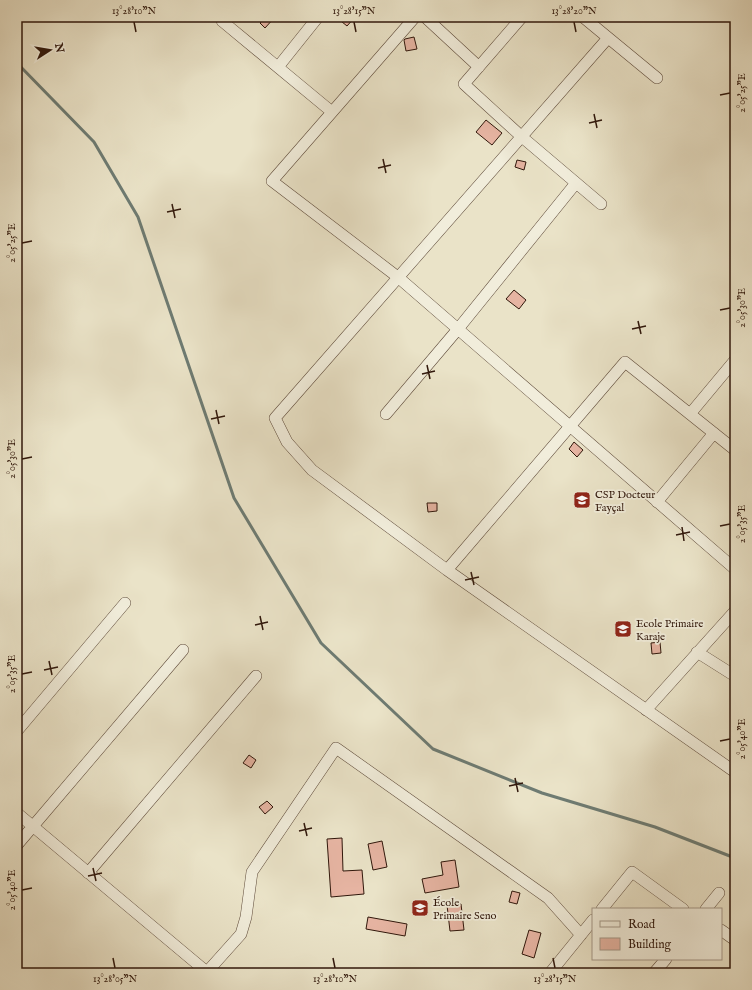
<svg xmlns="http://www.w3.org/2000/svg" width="752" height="990" font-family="'IM FELL English',serif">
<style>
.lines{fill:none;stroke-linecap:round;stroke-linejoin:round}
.stream{stroke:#6e7b72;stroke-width:3}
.building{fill:#e6b4a2;stroke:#30170b}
.street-casing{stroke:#5e4a3a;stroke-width:12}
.street{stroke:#f1eddb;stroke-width:11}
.ticks{fill:none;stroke:#30170b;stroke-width:1.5}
.labels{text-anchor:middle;stroke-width:3.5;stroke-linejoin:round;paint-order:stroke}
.poi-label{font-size:11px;fill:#30170b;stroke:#f1eddb;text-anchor:start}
.neatline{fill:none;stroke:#30170b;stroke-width:1.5}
.ticks-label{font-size:10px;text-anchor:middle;fill:#30170b}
</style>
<rect width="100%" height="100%" fill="#eae3c8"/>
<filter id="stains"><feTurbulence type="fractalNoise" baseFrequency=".005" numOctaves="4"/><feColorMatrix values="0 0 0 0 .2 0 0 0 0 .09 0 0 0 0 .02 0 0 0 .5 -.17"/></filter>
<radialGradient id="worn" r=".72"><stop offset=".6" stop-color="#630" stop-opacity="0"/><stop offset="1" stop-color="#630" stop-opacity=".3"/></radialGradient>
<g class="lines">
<path class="stream" d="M 17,63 L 94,142 L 138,217 L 234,498 L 321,643 L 433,749 L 542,793 L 655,827 L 735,858"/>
</g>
<path class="building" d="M 265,17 L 275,17 L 265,28 L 260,23 Z
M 336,17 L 355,17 L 347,26 Z
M 414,37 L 417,49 L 406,51 L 404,40 L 405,39 Z
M 486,120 L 502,133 L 492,145 L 476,132 Z
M 517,160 L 526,162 L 524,170 L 515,167 Z
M 514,290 L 526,300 L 519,309 L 506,299 Z
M 574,442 L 583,450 L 577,457 L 569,449 Z
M 427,503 L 437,503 L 437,511 L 428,512 Z
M 660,642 L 661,653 L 652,654 L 651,643 Z
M 249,755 L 256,760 L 251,768 L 243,763 Z
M 267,801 L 273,807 L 265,814 L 259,807 Z
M 342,838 L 343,871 L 362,870 L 364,894 L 331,897 L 327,839 Z
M 382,841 L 387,867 L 373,870 L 368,844 Z
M 455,860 L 459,887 L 425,893 L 422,879 L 443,875 L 441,862 Z
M 512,891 L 520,893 L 517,904 L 509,902 Z
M 461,904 L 464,930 L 450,931 L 447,905 Z
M 368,917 L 407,924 L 405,936 L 366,929 Z
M 529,930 L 541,933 L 534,958 L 522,954 Z"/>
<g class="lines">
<g class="street-casing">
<path id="street" d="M 226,17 L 222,21 L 332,112
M 415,17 L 272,181 L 399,278 L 735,569
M 425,17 L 479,67
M 522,17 L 464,84 L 522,137 L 601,204
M 583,17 L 657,78
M 608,38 L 275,418 L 287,442 L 312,470 L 447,570 L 735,772
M 278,67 L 318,17
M 386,414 L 458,329 L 576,183
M 690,414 L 735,360
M 657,502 L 714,433
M 447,570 L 625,362 L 735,450
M 697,652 L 735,676
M 646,710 L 735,611
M 17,731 L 125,603
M 17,813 L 208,973
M 17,845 L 183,650
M 88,873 L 256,676
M 602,909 L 632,872 L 683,909
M 706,909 L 719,893
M 721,930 L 735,940
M 207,972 L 241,934 L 246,917 L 252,872 L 336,748 L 548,898 L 581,935
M 550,973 L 593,920
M 654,973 L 666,959"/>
</g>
<use href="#street" class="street"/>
</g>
<path class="ticks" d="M 134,22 L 136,32M 354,22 L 356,32M 574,22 L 576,32M 720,95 L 730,93M 594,114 L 597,128M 589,123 L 602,120M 383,159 L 386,173M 378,168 L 391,165M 172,204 L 175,218M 167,212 L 181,209M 22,243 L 32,241M 720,310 L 730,308M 638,321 L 641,334M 632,329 L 646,326M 427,365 L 430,379M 422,374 L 435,371M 216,410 L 219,424M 211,419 L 225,416M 22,459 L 32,457M 720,526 L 730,524M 682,527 L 684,541M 676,535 L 690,532M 471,572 L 474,585M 465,580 L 479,577M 260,616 L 263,630M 255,625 L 268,622M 49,661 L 52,675M 44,670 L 58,667M 22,674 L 32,672M 720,741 L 730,739M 515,778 L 518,792M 509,786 L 523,783M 304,823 L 307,836M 299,831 L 312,828M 93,868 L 96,881M 88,876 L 102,873M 22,890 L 32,888M 113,958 L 115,968M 333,958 L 335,968M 553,958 L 555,968"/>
<defs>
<g id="school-square" transform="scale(0.9)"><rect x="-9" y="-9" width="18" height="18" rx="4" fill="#8f2418" stroke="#f1eddb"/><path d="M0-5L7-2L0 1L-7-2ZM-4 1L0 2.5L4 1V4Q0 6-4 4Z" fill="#fff"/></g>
</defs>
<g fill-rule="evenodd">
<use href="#school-square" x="582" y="500"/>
<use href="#school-square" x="623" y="629"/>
<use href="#school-square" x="420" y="908"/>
</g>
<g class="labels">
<g class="poi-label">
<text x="595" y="498">CSP Docteur<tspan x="595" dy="13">Fayçal</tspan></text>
<text x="636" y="627">Ecole Primaire<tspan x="636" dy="13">Karaje</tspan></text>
<text x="433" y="906">École<tspan x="433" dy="13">Primaire Seno</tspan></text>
</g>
</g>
<rect width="752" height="990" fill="none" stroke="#eae3c8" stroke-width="44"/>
<rect x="592" y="908" width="130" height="52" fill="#f1eddb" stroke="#a49788"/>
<rect x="600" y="921" width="20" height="6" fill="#f1eddb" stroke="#a49788"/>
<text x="628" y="928" font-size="12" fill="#30170b">Road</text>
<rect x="600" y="938" width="20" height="12" fill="#e6b4a2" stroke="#a49788"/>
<text x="628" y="948" font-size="12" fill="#30170b">Building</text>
<g transform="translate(50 50) rotate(78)" stroke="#f1eddb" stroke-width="3" paint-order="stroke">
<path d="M0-3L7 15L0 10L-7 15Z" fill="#30170b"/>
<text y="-6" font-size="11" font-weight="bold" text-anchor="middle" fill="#30170b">N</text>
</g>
<rect x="22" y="22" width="708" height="946" class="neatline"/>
<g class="ticks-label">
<text x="134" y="14">13°28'10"N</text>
<text x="354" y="14">13°28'15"N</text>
<text x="574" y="14">13°28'20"N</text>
<text transform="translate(741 93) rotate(-90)" y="4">2°05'25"E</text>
<text transform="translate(11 243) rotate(-90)" y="4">2°05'25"E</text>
<text transform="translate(741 308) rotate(-90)" y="4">2°05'30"E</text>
<text transform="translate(11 459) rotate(-90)" y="4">2°05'30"E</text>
<text transform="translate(741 524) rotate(-90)" y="4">2°05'35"E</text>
<text transform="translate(11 674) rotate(-90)" y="4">2°05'35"E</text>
<text transform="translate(741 739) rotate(-90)" y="4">2°05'40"E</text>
<text transform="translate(11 890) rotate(-90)" y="4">2°05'40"E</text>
<text x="115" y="982">13°28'05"N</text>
<text x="335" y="982">13°28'10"N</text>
<text x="555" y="982">13°28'15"N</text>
</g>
<rect width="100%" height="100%" filter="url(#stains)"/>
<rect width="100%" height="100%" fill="url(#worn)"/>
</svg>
